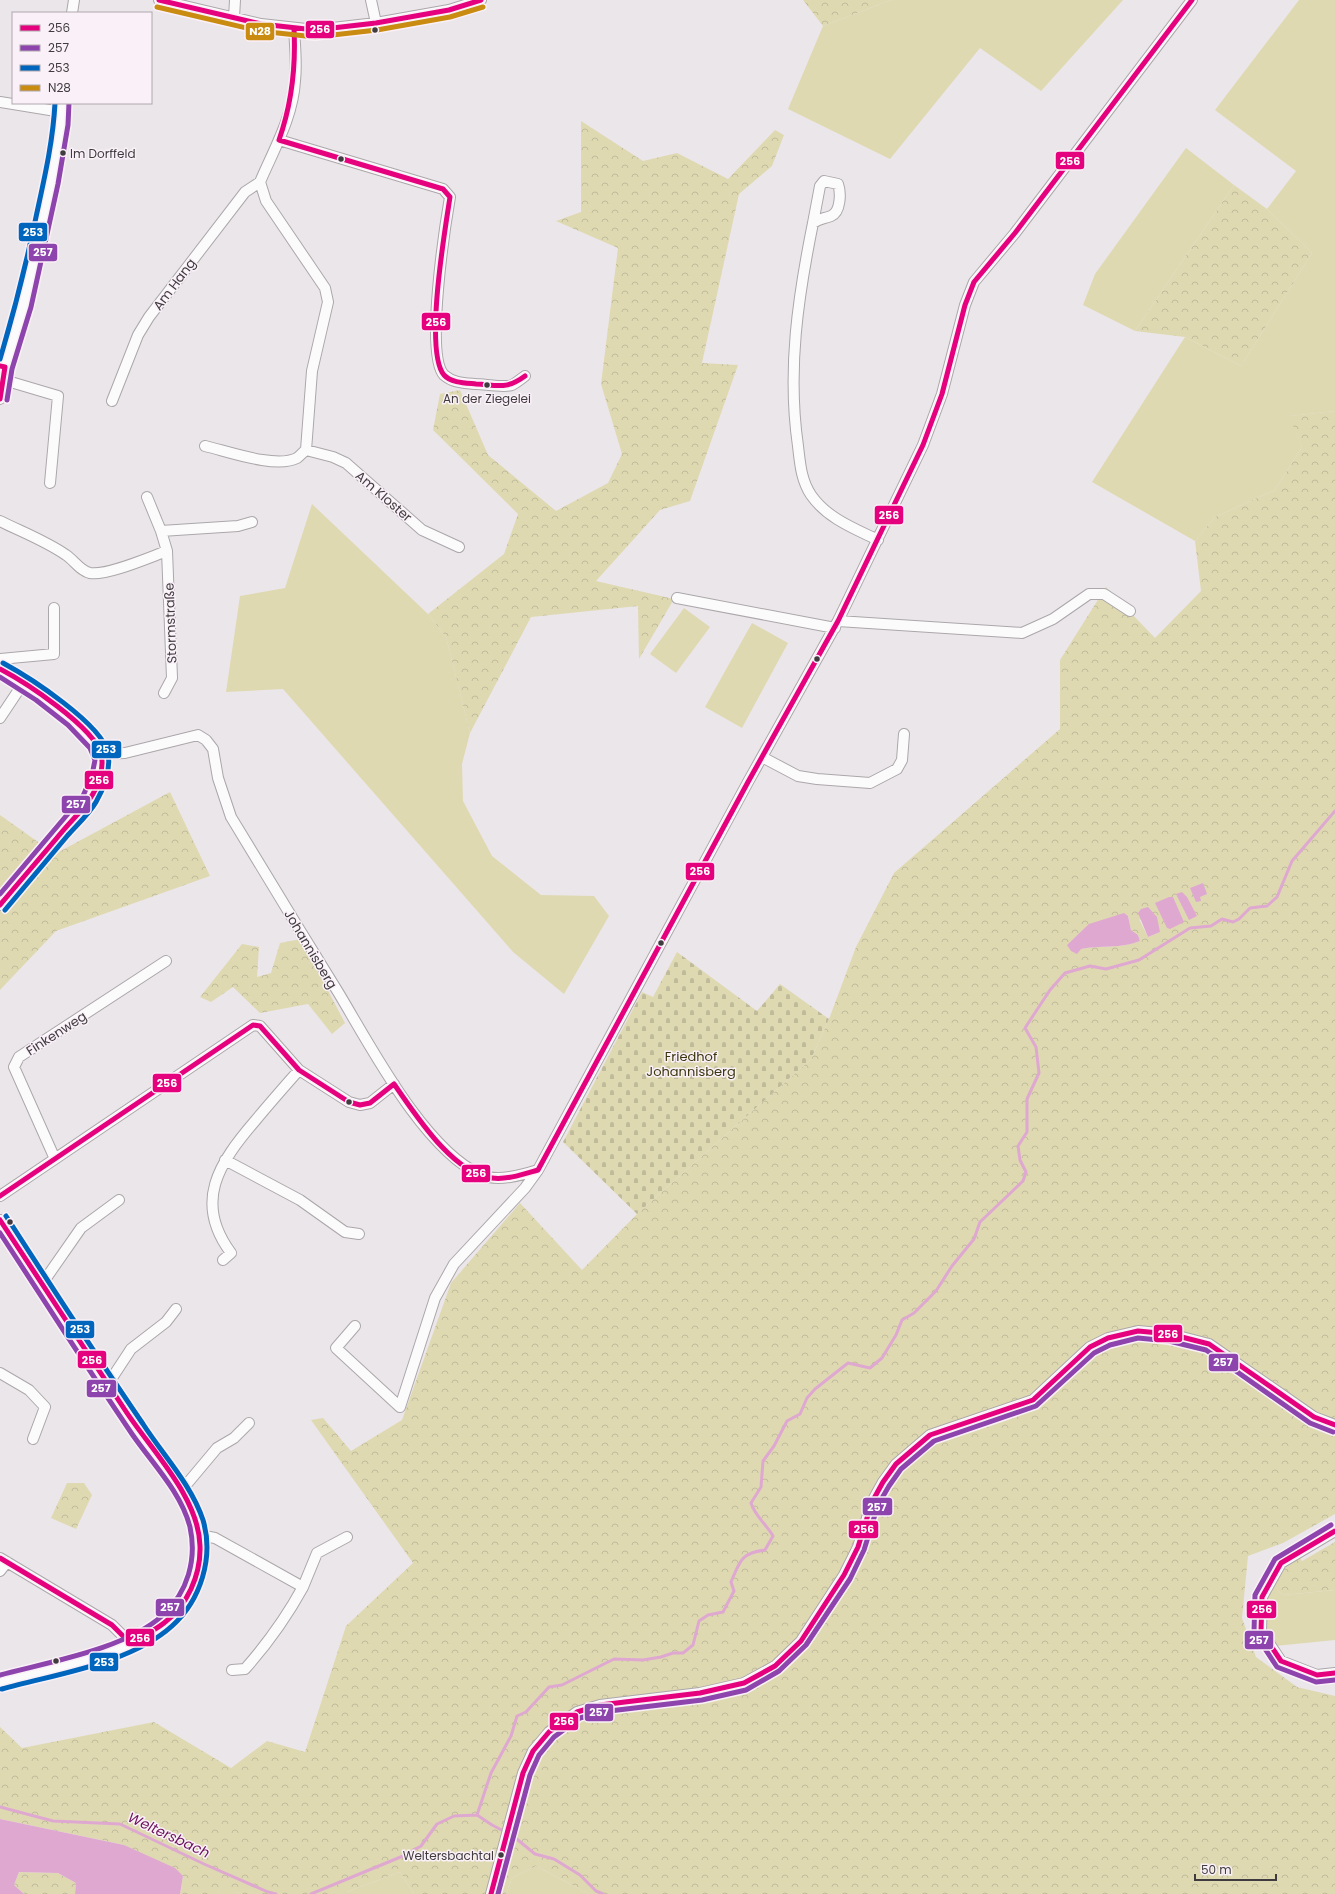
<svg xmlns="http://www.w3.org/2000/svg" width="1335" height="1894" font-family="Poppins,sans-serif">
<style>
.grass{fill:#dfd9b2}
.forest{fill:url(#forest-crowns);fill-rule:evenodd}
.cemetery{fill:url(#cemetery-stones)}
.water{fill:#dfa8d1}
.lines{fill:none;stroke-linecap:round;stroke-linejoin:round}
.stream{stroke:#dfa8d1;stroke-width:3}
.minor-casing{stroke:#aba7aa;stroke-width:12}
.minor{stroke:#fcfbfc;stroke-width:10}
.bus-1-casing{stroke:#faf1f8;stroke-width:8}
.bus-2-casing{stroke:#faf1f8;stroke-width:8}
.bus-3-casing{stroke:#faf1f8;stroke-width:8}
.bus-4-casing{stroke:#faf1f8;stroke-width:8}
.bus-1{stroke:#e5007d;stroke-width:5}
.bus-2{stroke:#8e44ad;stroke-width:5}
.bus-3{stroke:#0065bd;stroke-width:5}
.bus-4{stroke:#c98b10;stroke-width:5}
.bus-dot{fill:#3f3b3e;stroke:#faf1f8;stroke-width:1.5}
.labels{text-anchor:middle;stroke-width:3;stroke-linejoin:round;paint-order:stroke}
.bus-label{font-size:12px;fill:#3f3b3e;stroke:#faf1f8;text-anchor:start}
.street-label{font-size:13px;fill:#3f3b3e;stroke:#faf1f8}
.park-label{font-size:13px;fill:#3a360d;stroke:#faf1f8}
.water-label{font-size:14px;font-style:italic;fill:#6c125d;stroke:#faf1f8}
.line-badge{stroke:#faf1f8;stroke-width:1.5}
.badge-label{font-size:11px;text-anchor:middle;font-weight:bold;fill:#fff}
</style>
<defs>
<pattern id="forest-crowns" width="20" height="18" patternUnits="userSpaceOnUse"><rect width="20" height="18" fill="#dfd9b2"/><path d="M2 6a3 3 0 1 1 6 0M12 15a3 3 0 1 1 6 0" fill="none" stroke="#c0bb9a"/></pattern>
<pattern id="cemetery-stones" width="16" height="16" patternUnits="userSpaceOnUse"><rect width="16" height="16" fill="#dfd9b2"/><path d="M2 7V4a2 2 0 0 1 4 0v3zM10 15v-3a2 2 0 0 1 4 0v3z" fill="#c0bb9a"/></pattern>
</defs>
<rect width="100%" height="100%" fill="#ebe6e9"/>
<path class="grass" d="M 891,0 L 1123,0 L 1041,91 L 980,48 L 890,159 L 788,109 L 823,26 Z
M 1299,0 L 1335,0 L 1335,411 L 1290,416 L 1302,447 L 1275,490 L 1215,517 L 1195,541 L 1092,482 L 1185,337 L 1241,366 L 1312,253 L 1267,209 L 1296,171 L 1215,110 Z
M 1186,148 L 1234,185 L 1135,331 L 1083,305 L 1095,274 Z
M 312,504 L 428,614 L 446,637 L 470,733 L 462,764 L 463,801 L 492,856 L 541,895 L 594,896 L 609,916 L 564,994 L 513,952 L 283,689 L 226,692 L 240,596 L 285,588 Z
M 684,608 L 710,627 L 676,673 L 650,654 Z
M 752,623 L 788,643 L 742,728 L 705,707 Z
M 1269,1590 L 1277,1590 L 1283,1595 L 1335,1590 L 1335,1640 L 1275,1646 C 1261,1622 1264,1616 1269,1590 Z
M 536,1866 L 589,1894 L 506,1894 L 512,1878 Z
M 400,1872 L 414,1894 L 341,1894 Z
M 222,1886 L 240,1894 L 218,1894 Z"/>
<path class="forest" d="M 803,0 L 891,0 L 823,26 Z
M 581,121 L 643,161 L 677,153 L 728,179 L 775,130 L 784,135 L 772,166 L 739,194 L 702,363 L 738,365 L 690,501 L 660,510 L 596,581 L 674,599 L 639,659 L 638,606 L 531,617 L 470,733 L 446,637 L 428,614 L 504,554 L 518,514 L 433,430 L 440,394 L 460,390 L 488,455 L 556,511 L 608,483 L 622,454 L 601,384 L 618,248 L 556,221 L 581,212 Z
M 1234,185 L 1267,209 L 1312,253 L 1241,366 L 1185,337 L 1135,331 Z
M 1335,411 L 1335,1514 L 1283,1543 L 1248,1556 L 1242,1618 L 1256,1657 L 1297,1687 L 1335,1696 L 1335,1894 L 589,1894 L 536,1866 L 512,1878 L 506,1894 L 414,1894 L 400,1872 L 341,1894 L 240,1894 L 222,1887 L 218,1894 L 180,1894 L 183,1876 L 124,1845 L 0,1819 L 0,1727 L 22,1748 L 154,1722 L 231,1768 L 267,1741 L 305,1752 L 346,1626 L 413,1563 L 311,1420 L 323,1418 L 351,1451 L 402,1420 L 451,1283 L 520,1203 L 582,1270 L 637,1214 L 811,1059 L 829,1019 L 856,947 L 894,873 L 1060,729 L 1060,660 L 1106,587 L 1155,638 L 1201,591 L 1195,541 L 1215,517 L 1275,490 L 1302,447 L 1289,416 ZM 1128,916 L 1131,930 L 1138,935 L 1140,941 C 1120,949 1101,945 1081,949 ZM 1139,919 L 1160,932 L 1148,937 Z
M 170,792 L 210,876 L 56,931 L 0,990 L 0,815 L 55,854 Z
M 301,939 L 345,1023 L 332,1034 L 308,1004 L 260,1013 L 233,987 L 211,1002 L 200,997 L 242,944 L 259,947 L 257,977 L 271,973 L 280,943 Z
M 67,1483 L 84,1483 L 92,1495 L 76,1529 L 51,1518 Z
M 1335,1542 L 1335,1590 L 1283,1595 L 1277,1590 L 1269,1590 L 1285,1568 L 1300,1558 L 1302,1561 Z
M 19,1872 L 58,1873 L 76,1883 L 75,1894 L 24,1894 L 14,1885 Z"/>
<path class="cemetery" d="M 677,952 L 757,1011 L 780,984 L 829,1019 L 811,1059 L 637,1214 L 563,1142 L 642,992 L 653,997 Z"/>
<path class="water" d="M 1203,883 L 1207,894 L 1200,897 L 1201,901 L 1196,902 L 1190,888 Z
M 1182,892 L 1187,897 L 1197,916 L 1189,920 L 1176,894 Z
M 1169,897 L 1173,897 L 1184,922 L 1170,929 L 1167,928 L 1155,903 Z
M 1148,907 L 1157,917 L 1160,932 L 1148,937 L 1138,913 L 1141,909 Z
M 1124,913 L 1128,916 L 1131,930 L 1138,935 L 1140,941 C 1121,949 1101,945 1081,949 L 1077,954 L 1071,951 L 1067,945 L 1089,924 Z
M 0,1819 L 124,1845 L 175,1868 L 183,1876 L 180,1894 L 65,1894 L 75,1894 L 76,1883 L 58,1873 L 19,1872 L 14,1885 L 24,1894 L 0,1894 Z"/>
<g class="lines">
<path class="stream" d="M 0,1807 L 53,1821 L 120,1824 L 204,1864 L 268,1892 L 276,1894
M 477,1815 L 491,1773 L 511,1736 L 517,1716 L 526,1712 L 549,1687 L 562,1685 L 614,1659 L 643,1660 L 661,1657 L 673,1653 L 683,1653 L 693,1645 L 699,1621 L 708,1615 L 723,1612 L 734,1591 L 731,1582 C 740,1561 741,1553 765,1550 L 773,1536 C 766,1524 755,1516 751,1503 L 761,1487 L 763,1461 L 774,1446 L 787,1421 L 800,1414 L 807,1398 L 815,1389 L 848,1363 L 870,1368 L 882,1358 L 896,1335 L 902,1320 L 914,1313 L 936,1291 L 952,1266 L 974,1239 L 980,1222 L 1023,1181 L 1026,1172 L 1020,1160 L 1018,1146 L 1027,1132 L 1027,1099 L 1039,1073 L 1036,1047 L 1025,1028 L 1050,990 L 1065,973 L 1090,966 L 1106,969 L 1139,960 L 1190,928 L 1211,926 L 1222,919 L 1233,922 L 1239,919 L 1250,908 L 1267,906 L 1277,897 L 1292,861 L 1335,811
M 311,1894 L 403,1856 L 421,1846 L 437,1824 L 454,1816 L 477,1815 L 492,1825 L 513,1836 L 535,1854 L 554,1859 L 580,1875 L 596,1891 L 603,1894"/>
<g class="minor-casing">
<path id="minor" d="M 159,0 L 261,24 L 315,30 L 376,23 L 449,10 L 481,0
M 371,0 L 376,23
M 72,13 L 74,0
M 234,18 L 235,0
M 0,102 L 62,112
M 279,140 L 443,189 L 450,197 C 445,226 425,355 444,375 C 453,383 464,383 476,384 C 484,384 506,388 512,385 C 516,383 521,379 525,376
M 813,223 L 820,186 L 824,181 L 838,184 C 841,192 841,212 831,216 C 823,219 820,218 813,223 C 798,297 787,370 798,446 C 800,463 801,480 811,495 C 827,518 853,528 878,540
M 4,380 L 58,396 L 50,483
M 0,399 L 5,367 L 24,305 L 51,182 L 61,124 L 62,103
M 112,401 L 138,335 L 149,317 L 245,192 L 260,182
M 205,446 C 227,451 276,469 297,458 C 300,456 303,452 306,450 L 312,371 L 328,302 L 325,288 L 266,201 L 260,182 C 274,149 293,117 295,81 C 297,64 295,46 294,29
M 306,450 L 333,457 L 346,463 L 422,530 L 459,547
M 147,497 L 161,531
M 0,521 C 22,532 46,541 66,555 C 74,560 80,571 90,573 C 107,576 150,557 167,551 L 161,531 L 238,526 L 252,522
M 677,598 L 835,628
M 838,621 L 1022,633 L 1053,619 L 1089,594 L 1104,594 L 1130,611
M 0,659 L 54,654 L 54,608
M 0,669 C 22,679 95,731 101,753 C 105,770 96,786 89,800 L 0,905
M 164,693 L 172,678 L 167,551
M 0,718 L 24,682
M 101,754 L 125,753 L 198,735 L 206,740 L 213,749 L 218,778 L 231,817 C 266,875 302,934 338,992 C 370,1045 424,1150 481,1175 C 498,1182 522,1175 538,1170
M 762,757 L 798,776 L 817,779 L 870,783 L 897,769 L 902,760 L 904,734
M 55,1159 L 14,1067 L 19,1057 L 166,961
M 225,1160 L 300,1200 L 345,1232 L 359,1234
M 0,1196 L 253,1025 L 260,1026 L 299,1070 L 349,1102 L 360,1105 L 370,1103 L 394,1084
M 0,1220 C 46,1290 92,1360 138,1430 C 158,1459 195,1500 199,1536 C 203,1568 191,1599 167,1621 C 130,1654 48,1668 0,1682
M 223,1260 L 231,1253 C 193,1202 219,1163 255,1121 C 269,1104 284,1087 299,1070
M 42,1284 L 81,1228 L 119,1200
M 355,1326 L 336,1348 L 400,1407 L 435,1298 L 454,1264 L 525,1188 L 538,1170 L 748,782 L 838,621 L 923,445 L 942,394 L 965,305 L 974,282 L 1015,233 L 1192,0
M 0,1373 L 29,1390 L 45,1407 L 33,1439
M 108,1384 L 131,1349 L 166,1322 L 176,1309
M 181,1491 L 217,1448 L 234,1438 L 249,1423
M 1335,1531 L 1281,1563 L 1262,1597 L 1261,1631 L 1281,1661 L 1317,1675 L 1335,1673
M 199,1535 L 215,1538 L 303,1587 C 286,1618 268,1643 245,1669 L 232,1670
M 0,1558 L 112,1625 L 130,1643
M 0,1571 L 7,1562
M 303,1587 L 317,1553 L 347,1537
M 491,1894 L 523,1773 L 533,1751 L 549,1732 L 577,1712 L 600,1705 L 700,1693 L 744,1683 L 775,1666 L 801,1641 L 844,1575 L 858,1547 L 872,1502 L 883,1482 L 896,1464 L 930,1435 L 1033,1400 L 1090,1347 L 1108,1338 L 1138,1331 L 1170,1334 L 1209,1344 L 1314,1417 L 1335,1425"/>
</g>
<use href="#minor" class="minor"/>
<g class="bus-1-casing">
<path id="bus-1" d="M 159,0 L 261,24 L 315,30 L 376,23 L 449,10 L 481,0
M 294,29 C 296,68 292,103 279,140 L 443,189 L 450,197 C 445,230 424,351 444,375 C 451,383 466,383 476,384 C 498,385 506,390 525,376
M 0,366 L 5,367 L 0,399
M 0,669 C 25,682 94,727 101,754 C 105,769 97,789 89,800 C 81,812 70,822 61,833 C 41,857 20,881 0,905
M 0,1196 L 253,1025 L 260,1026 L 299,1070 L 349,1102 L 360,1105 L 370,1103 L 394,1084 C 416,1115 452,1173 492,1178 C 507,1180 524,1174 538,1170 L 748,782 L 838,621 L 923,445 L 942,394 L 965,305 L 974,282 L 1015,233 L 1192,0
M 0,1220 C 42,1283 83,1347 125,1410 C 151,1450 199,1497 200,1546 C 201,1575 187,1606 164,1623 C 154,1631 141,1637 130,1643 L 112,1625 L 0,1558
M 1335,1531 L 1281,1563 L 1262,1597 L 1261,1631 L 1281,1661 L 1317,1675 L 1335,1673
M 491,1894 L 523,1773 L 533,1751 L 549,1732 L 577,1712 L 600,1705 L 700,1693 L 744,1683 L 775,1666 L 801,1641 L 844,1575 L 858,1547 L 872,1502 L 883,1482 L 896,1464 L 930,1435 L 1033,1400 L 1090,1347 L 1108,1338 L 1138,1331 L 1170,1334 L 1209,1344 L 1314,1417 L 1335,1425"/>
</g>
<g class="bus-2-casing">
<path id="bus-2" d="M 7,400 L 12,369 L 31,307 L 58,184 L 68,125 L 69,103
M 0,677 L 36,700 L 68,725 L 90,748 L 95,760 L 92,775 L 83,796 L 0,894
M 0,1233 C 44,1300 87,1368 132,1434 C 152,1463 181,1492 190,1527 C 197,1559 188,1592 163,1615 C 126,1649 49,1662 0,1675
M 1331,1525 L 1275,1559 L 1255,1595 L 1254,1632 L 1277,1667 L 1316,1682 L 1335,1680
M 498,1894 L 530,1775 L 539,1755 L 554,1737 L 580,1718 L 601,1712 L 702,1700 L 746,1690 L 779,1671 L 806,1645 L 850,1579 L 864,1550 L 878,1505 L 889,1486 L 901,1469 L 934,1441 L 1036,1406 L 1094,1353 L 1110,1345 L 1138,1338 L 1169,1341 L 1206,1350 L 1310,1423 L 1333,1432"/>
</g>
<g class="bus-3-casing">
<path id="bus-3" d="M 0,359 C 14,312 26,265 36,217 C 44,180 53,142 55,103
M 3,663 C 29,677 102,724 108,753 C 111,770 104,788 96,802 C 89,814 77,825 68,835 C 47,860 26,885 5,910
M 2,1689 C 55,1674 130,1664 172,1626 C 201,1600 214,1557 203,1520 C 191,1484 163,1455 143,1424 C 96,1355 51,1286 6,1216"/>
</g>
<g class="bus-4-casing">
<path id="bus-4" d="M 157,7 L 259,31 L 315,37 L 377,30 L 450,17 L 483,7"/>
</g>
<use href="#bus-1" class="bus-1"/>
<use href="#bus-2" class="bus-2"/>
<use href="#bus-3" class="bus-3"/>
<use href="#bus-4" class="bus-4"/>
</g>
<g class="bus-dot">
<circle cx="375" cy="30" r="3.5"/>
<circle cx="63" cy="153" r="3.5"/>
<circle cx="341" cy="159" r="3.5"/>
<circle cx="487" cy="385" r="3.5"/>
<circle cx="817" cy="659" r="3.5"/>
<circle cx="661" cy="943" r="3.5"/>
<circle cx="349" cy="1102" r="3.5"/>
<circle cx="10" cy="1222" r="3.5"/>
<circle cx="56" cy="1661" r="3.5"/>
<circle cx="501" cy="1855" r="3.5"/>
</g>
<g class="labels">
<g class="bus-label">
<text x="70" y="158">Im Dorffeld</text>
<text x="487" y="403" text-anchor="middle">An der Ziegelei</text>
<text x="494" y="1860" text-anchor="end">Weltersbachtal</text>
</g>
<g class="street-label">
<text transform="translate(174 284) rotate(-53)" y="5">Am Hang</text>
<text transform="translate(384 496) rotate(41)" y="5">Am Kloster</text>
<text transform="translate(170 623) rotate(-92)" y="5">Stormstraße</text>
<text transform="translate(311 949) rotate(59)" y="5">Johannisberg</text>
<text transform="translate(56 1033) rotate(-33)" y="5">Finkenweg</text>
</g>
<g class="park-label">
<text x="691" y="1061">Friedhof<tspan x="691" dy="15">Johannisberg</tspan></text>
</g>
<g class="water-label">
<text transform="translate(169 1835) rotate(25)" y="5">Weltersbach</text>
</g>
</g>
<g class="line-badge">
<rect x="305" y="20" width="30" height="19" rx="4" fill="#e5007d"/>
<rect x="245" y="22" width="30" height="19" rx="4" fill="#c98b10"/>
<rect x="1055" y="151" width="30" height="19" rx="4" fill="#e5007d"/>
<rect x="18" y="222" width="30" height="20" rx="4" fill="#0065bd"/>
<rect x="28" y="243" width="30" height="19" rx="4" fill="#8e44ad"/>
<rect x="421" y="312" width="30" height="19" rx="4" fill="#e5007d"/>
<rect x="874" y="505" width="30" height="20" rx="4" fill="#e5007d"/>
<rect x="91" y="740" width="31" height="19" rx="4" fill="#0065bd"/>
<rect x="84" y="770" width="30" height="20" rx="4" fill="#e5007d"/>
<rect x="61" y="795" width="30" height="19" rx="4" fill="#8e44ad"/>
<rect x="685" y="862" width="30" height="19" rx="4" fill="#e5007d"/>
<rect x="152" y="1073" width="30" height="20" rx="4" fill="#e5007d"/>
<rect x="461" y="1164" width="30" height="19" rx="4" fill="#e5007d"/>
<rect x="65" y="1320" width="30" height="19" rx="4" fill="#0065bd"/>
<rect x="1153" y="1324" width="30" height="19" rx="4" fill="#e5007d"/>
<rect x="77" y="1350" width="30" height="19" rx="4" fill="#e5007d"/>
<rect x="1208" y="1353" width="31" height="19" rx="4" fill="#8e44ad"/>
<rect x="86" y="1379" width="31" height="19" rx="4" fill="#8e44ad"/>
<rect x="862" y="1497" width="31" height="19" rx="4" fill="#8e44ad"/>
<rect x="848" y="1520" width="31" height="19" rx="4" fill="#e5007d"/>
<rect x="155" y="1598" width="30" height="19" rx="4" fill="#8e44ad"/>
<rect x="1246" y="1600" width="31" height="19" rx="4" fill="#e5007d"/>
<rect x="125" y="1628" width="30" height="19" rx="4" fill="#e5007d"/>
<rect x="1244" y="1630" width="30" height="20" rx="4" fill="#8e44ad"/>
<rect x="89" y="1652" width="30" height="20" rx="4" fill="#0065bd"/>
<rect x="584" y="1703" width="30" height="19" rx="4" fill="#8e44ad"/>
<rect x="549" y="1712" width="30" height="19" rx="4" fill="#e5007d"/>
</g>
<g class="badge-label">
<text x="320" y="33">256</text>
<text x="260" y="35">N28</text>
<text x="1070" y="165">256</text>
<text x="33" y="236">253</text>
<text x="43" y="256">257</text>
<text x="436" y="326">256</text>
<text x="889" y="519">256</text>
<text x="106" y="753">253</text>
<text x="99" y="784">256</text>
<text x="76" y="808">257</text>
<text x="700" y="875">256</text>
<text x="167" y="1087">256</text>
<text x="476" y="1177">256</text>
<text x="80" y="1333">253</text>
<text x="1168" y="1338">256</text>
<text x="92" y="1364">256</text>
<text x="1223" y="1366">257</text>
<text x="101" y="1392">257</text>
<text x="877" y="1511">257</text>
<text x="864" y="1533">256</text>
<text x="170" y="1611">257</text>
<text x="1262" y="1613">256</text>
<text x="140" y="1642">256</text>
<text x="1259" y="1644">257</text>
<text x="104" y="1666">253</text>
<text x="599" y="1716">257</text>
<text x="564" y="1725">256</text>
</g>
<rect x="12" y="12" width="140" height="92" fill="#faf1f8" stroke="#afa8ae"/>
<rect x="20" y="25" width="20" height="6" fill="#e5007d" stroke="#afa8ae"/>
<text x="48" y="32" font-size="12" fill="#3f3b3e">256</text>
<rect x="20" y="45" width="20" height="6" fill="#8e44ad" stroke="#afa8ae"/>
<text x="48" y="52" font-size="12" fill="#3f3b3e">257</text>
<rect x="20" y="65" width="20" height="6" fill="#0065bd" stroke="#afa8ae"/>
<text x="48" y="72" font-size="12" fill="#3f3b3e">253</text>
<rect x="20" y="85" width="20" height="6" fill="#c98b10" stroke="#afa8ae"/>
<text x="48" y="92" font-size="12" fill="#3f3b3e">N28</text>
<path d="M1195 1874v6h81v-6" fill="none" stroke="#3f3b3e" stroke-width="2"/>
<text x="1201" y="1874" font-size="12" fill="#3f3b3e" stroke="#faf1f8" stroke-width="3" paint-order="stroke">50 m</text>
</svg>
